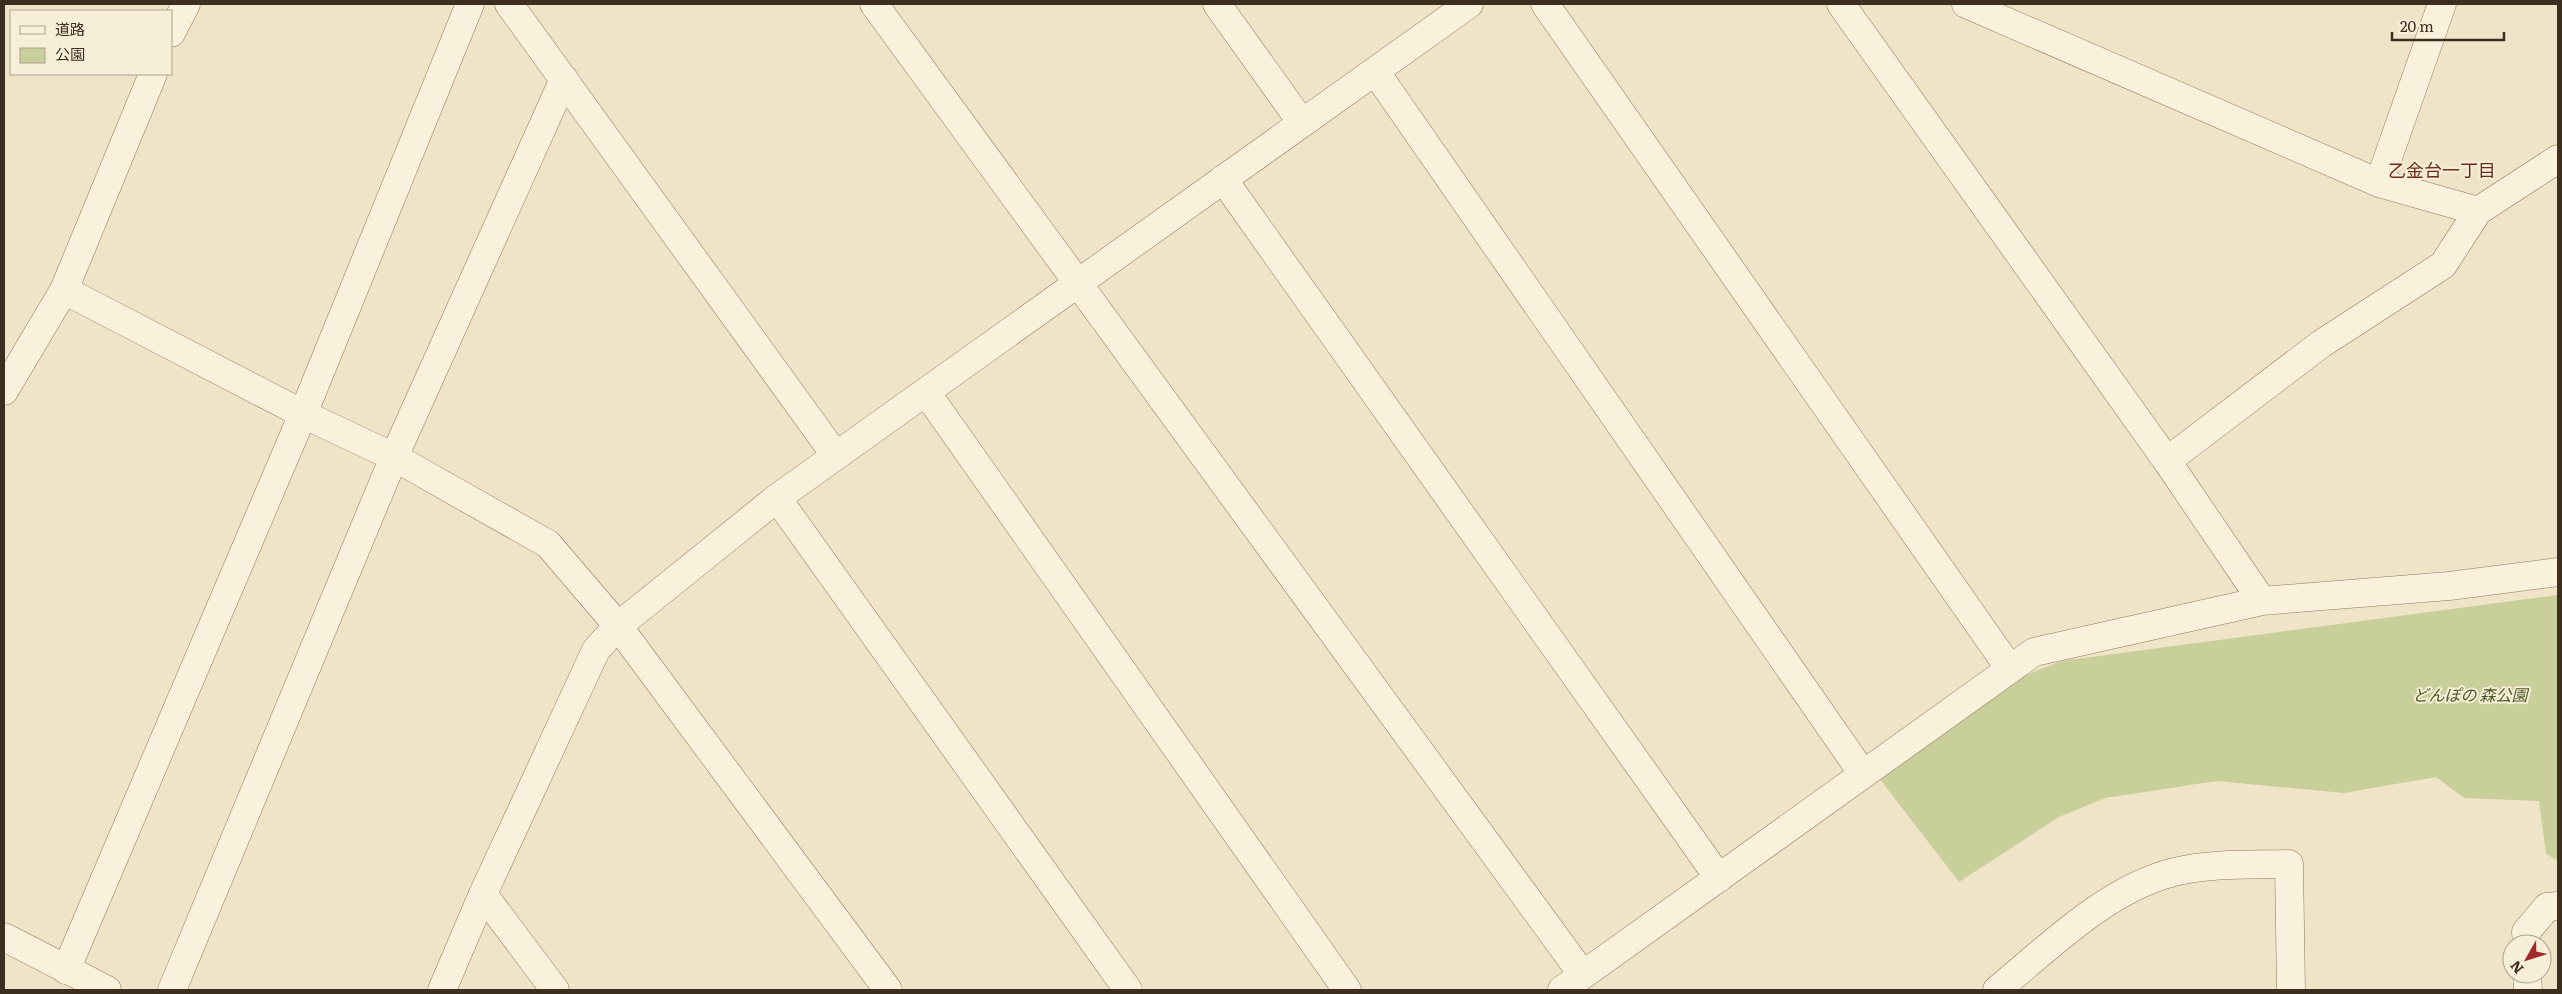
<svg xmlns="http://www.w3.org/2000/svg" width="2562" height="994" font-family="Literata,'Noto Sans JP',serif">
<style>
.green{fill:#c9cf9b}
.lines{fill:none;stroke-linecap:round;stroke-linejoin:round}
.minor-casing{stroke:#8d765c;stroke-width:29}
.minor{stroke:#faf1dc;stroke-width:28}
.labels{text-anchor:middle;stroke-width:4;stroke-linejoin:round;paint-order:stroke}
.park-label{font-size:16px;font-style:italic;fill:#4d5a26;stroke:#f7eed8}
.neighbourhood-label{font-size:18px;fill:#6b2e1e;stroke:#f7eed8}
</style>
<rect width="100%" height="100%" fill="#f0e4c8"/>
<path class="green" d="M 2558,595 L 2558,861 L 2546,854 L 2539,801 L 2464,798 L 2436,777 L 2344,793 L 2217,781 L 2105,798 L 2059,817 L 1959,882 L 1879,778 L 2017,679 L 2061,661 Z"/>
<g class="lines">
<g class="minor-casing">
<path id="minor" d="M 509,4 L 836,456
M 874,4 L 1583,975
M 1217,4 L 1302,123
M 1545,4 L 2010,669
M 1841,4 L 2167,461 L 2262,601
M 1966,4 L 2379,183 L 2478,211 L 2558,159
M 171,33 L 186,4
M 1375,71 L 1863,774
M 1223,179 L 1719,878
M 2379,183 L 2442,4
M 64,290 L 303,414 L 394,457 L 548,544 L 618,626 L 888,990
M 4,391 L 64,290 L 153,74
M 926,392 L 1347,990
M 2167,461 L 2321,344 L 2443,265 L 2478,211
M 777,498 L 1128,990
M 483,894 L 555,990
M 4,937 L 107,990
M 2527,944 L 2526,932 L 2547,907 L 2558,906
M 66,970 L 303,414 L 470,4
M 2527,974 L 2528,990
M 172,990 L 394,457 L 564,79
M 442,990 L 483,894 L 596,650 L 618,626 L 777,498 L 1469,4
M 1562,990 L 2034,652 L 2262,601 L 2449,586 L 2558,572
M 1997,990 C 2049,947 2107,889 2174,872 C 2211,863 2251,865 2289,864 L 2291,990"/>
</g>
<use href="#minor" class="minor"/>
</g>
<g class="labels">
<g class="park-label">
<text x="2470" y="701">どんぽの 森公園</text>
</g>
<g class="neighbourhood-label">
<text x="2442" y="177">乙金台一丁目</text>
</g>
</g>
<rect width="2562" height="994" fill="none" stroke="#3d2e20" stroke-width="10"/>
<rect x="10" y="10" width="162" height="65" fill="#f7eed8" stroke="#ada18e"/>
<rect x="20" y="26" width="25" height="8" fill="#faf1dc" stroke="#ada18e"/>
<text x="55" y="35" font-size="15" fill="#3d2e20">道路</text>
<rect x="20" y="48" width="25" height="15" fill="#c9cf9b" stroke="#ada18e"/>
<text x="55" y="60" font-size="15" fill="#3d2e20">公園</text>
<g transform="translate(2527 959) rotate(231)"><circle r="24" fill="#f7eed8" stroke="#ada18e"/>
<path d="M0-4L9 19L0 12L-9 19Z" fill="#9e2a2b"/>
<text y="-8" font-size="14" font-weight="bold" text-anchor="middle" fill="#3d2e20">N</text>
</g>
<path d="M2392 32v8h112v-8" fill="none" stroke="#3d2e20" stroke-width="2.5"/>
<text x="2400" y="32" font-size="15" fill="#3d2e20" stroke="#f7eed8" stroke-width="4" paint-order="stroke">20 m</text>
</svg>
